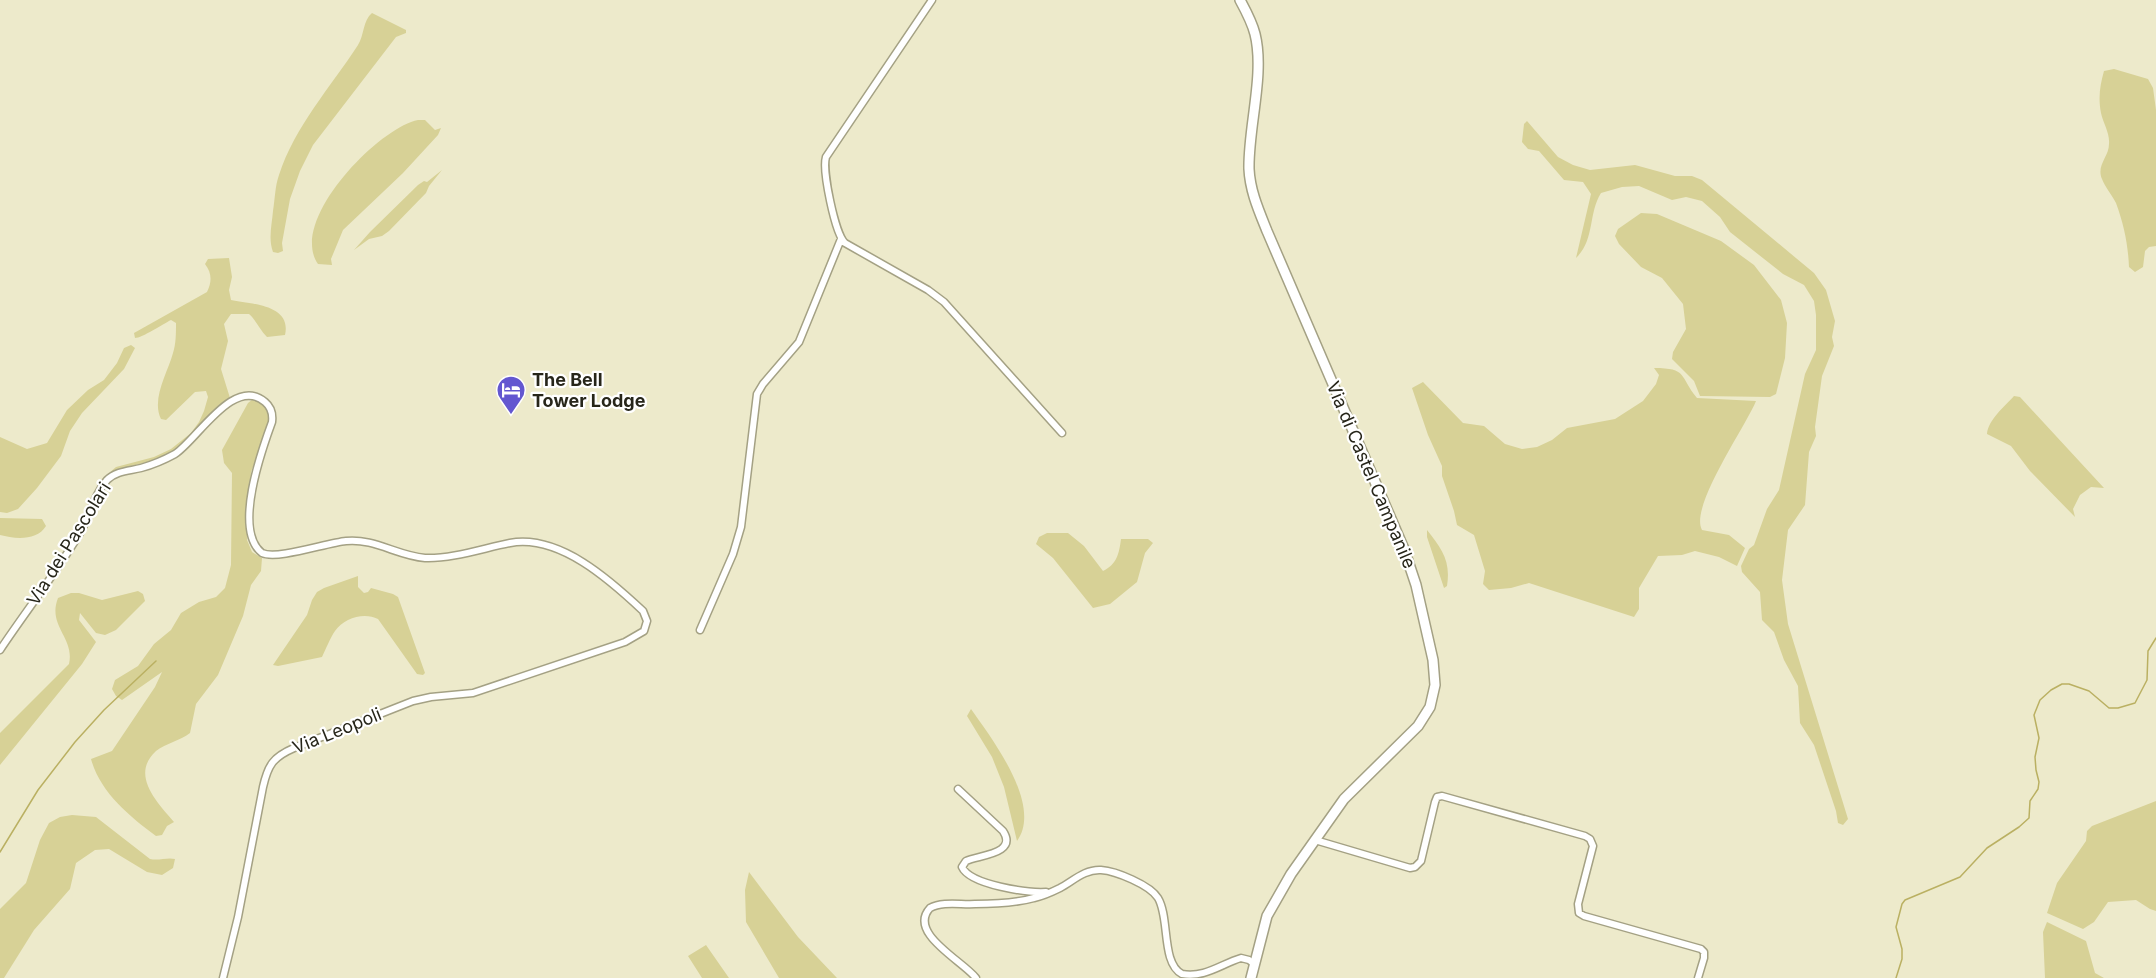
<svg xmlns="http://www.w3.org/2000/svg" width="2156" height="978" font-family="Inter,sans-serif">
<style>
.green{fill:#d7d196}
.lines{fill:none;stroke-linecap:round;stroke-linejoin:round}
.stream{stroke:#bab062;stroke-width:1.5}
.street-casing{stroke:#a4a184;stroke-width:9}
.secondary-casing{stroke:#a4a184;stroke-width:12}
.street{stroke:#fff;stroke-width:6}
.secondary{stroke:#fff;stroke-width:9}
.labels{text-anchor:middle;stroke-width:4.5;stroke-linejoin:round;paint-order:stroke}
.poi-label{font-size:18px;font-weight:bold;fill:#27261a;stroke:#fff;text-anchor:start}
.street-label{font-size:18px;fill:#27261a;stroke:#fff}
</style>
<rect width="100%" height="100%" fill="#edeacb"/>
<path class="green" d="M 372,13 L 406,30 L 406,33 L 396,37 L 313,145 L 300,171 L 290,199 L 282,243 L 283,251 L 278,253 L 273,252 C 268,239 272,224 273,211 C 275,199 275,186 279,175 C 295,126 330,88 358,45 C 364,36 363,20 372,13 Z
M 2114,69 L 2148,79 L 2153,88 L 2156,110 L 2156,246 L 2149,247 L 2145,251 L 2143,267 L 2135,272 L 2129,267 C 2128,244 2124,225 2116,203 C 2112,195 2105,187 2102,179 C 2096,165 2109,157 2109,144 C 2110,133 2103,123 2101,113 C 2098,98 2100,85 2104,71 Z
M 418,120 L 425,120 L 435,130 L 441,128 L 438,135 L 403,173 L 343,230 L 331,259 L 332,265 L 318,264 C 288,221 378,128 418,120 Z
M 1527,121 L 1558,157 L 1573,165 L 1590,170 L 1635,165 L 1675,176 L 1692,176 L 1702,180 L 1814,273 L 1826,290 L 1835,321 L 1832,337 L 1834,346 L 1822,376 L 1815,427 L 1816,436 L 1809,452 L 1805,505 L 1788,530 L 1782,580 L 1788,624 L 1848,819 L 1843,825 L 1838,823 L 1836,811 L 1814,745 L 1800,723 L 1798,686 L 1784,660 L 1774,632 L 1762,620 L 1760,592 L 1742,572 L 1741,566 L 1749,549 L 1754,545 L 1767,509 L 1779,490 L 1805,374 L 1816,350 L 1816,315 L 1814,301 L 1804,285 L 1783,274 L 1730,232 L 1720,217 L 1702,201 L 1686,197 L 1672,200 L 1639,186 L 1622,187 L 1601,193 C 1588,214 1595,240 1576,258 L 1591,194 L 1583,182 L 1564,180 L 1539,151 L 1528,149 L 1522,142 L 1524,124 Z
M 442,170 L 429,186 L 426,193 L 389,231 L 382,236 L 369,239 L 354,250 L 370,232 L 418,185 L 424,181 L 427,182 Z
M 1641,213 L 1657,214 L 1721,241 L 1754,265 L 1781,300 L 1787,323 L 1785,358 L 1776,394 L 1770,397 L 1700,396 L 1694,381 L 1672,359 L 1673,352 L 1686,329 L 1683,304 L 1662,278 L 1641,267 L 1619,244 L 1615,236 L 1618,229 Z
M 229,258 L 232,277 L 229,290 L 231,300 C 250,304 292,304 285,335 L 267,337 C 260,330 256,320 249,314 L 231,314 L 224,324 L 228,341 L 221,369 L 230,398 L 214,411 L 180,448 L 162,458 L 117,470 L 104,481 L 102,479 L 116,467 L 154,457 L 171,449 L 191,433 L 199,422 L 204,411 L 208,397 L 206,391 L 195,392 L 166,420 L 161,419 C 151,399 168,372 173,353 C 176,344 176,333 176,323 L 171,320 C 163,324 142,338 135,338 L 134,333 L 207,292 C 212,282 212,273 205,264 L 208,259 Z
M 131,345 L 135,348 L 124,369 L 82,413 L 70,431 L 61,456 L 37,488 L 18,509 L 7,513 L 0,512 L 0,437 L 27,449 L 47,443 L 67,410 L 88,390 L 104,380 L 117,363 L 124,348 Z
M 1654,368 C 1688,368 1679,376 1697,398 L 1756,401 C 1746,426 1689,507 1702,530 L 1729,535 L 1745,548 L 1737,566 L 1719,557 L 1695,551 L 1682,555 L 1658,556 L 1639,588 L 1639,609 L 1634,617 L 1529,583 L 1511,588 L 1489,590 L 1483,584 L 1485,571 L 1474,535 L 1457,525 L 1454,511 L 1442,476 L 1442,466 L 1428,435 L 1412,388 L 1423,382 L 1463,423 L 1484,426 L 1505,444 L 1522,449 L 1537,447 L 1552,440 L 1567,428 L 1615,419 L 1643,401 L 1656,384 L 1659,375 Z
M 2014,396 L 2020,397 L 2104,488 L 2091,487 L 2080,495 L 2073,509 L 2075,517 L 2030,471 L 2011,446 L 1987,434 C 1988,420 2005,406 2014,396 Z
M 253,399 C 263,404 270,409 270,421 L 251,472 L 247,540 L 252,552 L 262,558 L 261,571 L 251,585 L 243,616 L 218,675 L 196,704 L 190,733 C 180,741 166,743 156,751 C 130,775 157,802 174,822 L 167,826 L 162,835 L 156,836 C 129,816 100,792 91,759 L 112,751 L 155,687 L 162,672 L 122,700 L 116,696 L 112,689 L 115,680 L 138,666 L 154,644 L 171,630 L 181,613 L 199,602 L 216,597 L 225,588 L 231,565 L 232,473 L 224,463 L 222,450 L 248,403 Z
M 0,518 L 42,519 L 46,526 C 37,541 15,539 0,535 Z
M 1427,530 C 1442,549 1451,561 1447,586 L 1444,588 L 1427,537 Z
M 1047,533 L 1068,533 L 1084,546 L 1103,571 C 1117,564 1119,554 1121,539 L 1148,539 L 1153,543 L 1145,553 L 1137,582 L 1110,604 L 1093,608 L 1053,558 L 1036,544 L 1039,537 Z
M 358,576 L 358,587 L 364,593 L 368,592 L 371,588 L 393,594 L 398,597 L 425,673 L 423,675 L 417,674 L 378,619 C 364,612 344,618 335,631 C 330,638 326,649 322,657 L 278,666 L 273,665 L 307,615 L 312,600 L 317,592 L 324,588 Z
M 138,591 L 143,594 L 145,601 L 116,630 L 105,635 L 96,633 L 80,613 L 79,620 L 96,642 L 82,664 L 0,765 L 0,733 L 69,664 C 75,638 47,626 58,598 L 71,593 L 79,593 L 102,600 Z
M 971,709 C 992,739 1043,805 1017,841 L 1004,787 L 992,757 L 967,716 Z
M 2156,801 L 2156,911 L 2150,909 L 2136,900 L 2108,902 L 2094,922 L 2083,929 L 2047,913 L 2057,883 L 2086,841 L 2087,831 L 2092,826 Z
M 72,815 L 96,817 L 150,859 C 159,861 167,857 175,859 L 173,868 L 162,875 L 147,872 L 109,849 L 95,850 L 76,863 L 70,889 L 34,930 L 4,978 L 0,978 L 0,909 L 26,883 L 40,840 L 49,823 L 60,817 Z
M 749,872 L 798,937 L 837,978 L 779,978 L 746,922 L 745,890 Z
M 2047,922 L 2086,941 L 2095,973 L 2104,978 L 2045,978 L 2043,932 Z
M 706,945 L 729,978 L 702,978 L 688,956 Z"/>
<g class="lines">
<path class="stream" d="M 0,852 L 38,790 L 75,742 L 104,710 L 156,661
M 1896,978 L 1902,959 L 1902,949 L 1896,927 L 1902,904 L 1905,900 L 1960,877 L 1987,848 L 2019,827 L 2029,818 L 2030,801 L 2038,789 L 2039,782 L 2036,770 L 2035,757 L 2039,738 L 2034,715 L 2040,700 L 2051,690 L 2062,684 L 2069,684 L 2089,691 L 2109,708 L 2118,708 L 2135,703 L 2147,680 L 2148,651 L 2156,638"/>
<g class="street-casing">
<path id="street" d="M 932,0 L 826,157 C 822,170 835,234 845,243 L 928,290 L 944,302 L 1062,433
M 700,630 L 733,554 L 741,527 L 757,394 L 763,384 L 799,342 L 841,239
M 0,650 C 26,611 56,573 80,533 C 90,516 93,496 107,480 C 116,471 129,471 141,468 C 152,465 164,460 175,454 C 197,440 234,375 265,402 C 271,407 273,414 272,422 C 261,452 233,530 262,553 C 277,560 326,543 346,541 C 374,538 398,556 425,558 C 452,559 484,548 510,543 C 559,534 610,580 643,611 L 647,621 L 644,631 L 625,642 L 473,693 L 431,697 L 413,701 L 294,748 C 273,757 268,765 263,787 L 238,917 L 223,978
M 958,789 L 1003,831 C 1018,854 979,855 966,861 L 962,867 C 970,885 1028,893 1046,892
M 1315,840 L 1410,868 L 1415,867 L 1421,861 L 1435,802 L 1437,797 L 1442,796 L 1585,836 L 1590,839 L 1593,846 L 1578,904 L 1579,913 L 1584,916 L 1701,949 L 1704,952 L 1704,958 L 1698,978
M 976,978 C 963,961 907,933 930,908 C 943,901 961,905 975,904 C 994,904 1016,903 1034,898 C 1043,896 1052,892 1060,888 C 1073,881 1085,869 1101,870 C 1116,871 1150,885 1158,898 C 1170,918 1161,963 1182,974 C 1205,978 1221,964 1241,958 L 1249,960 L 1254,964"/>
</g>
<g class="secondary-casing">
<path id="secondary" d="M 1240,0 C 1246,11 1252,22 1255,34 C 1265,74 1248,128 1249,169 C 1250,191 1259,211 1267,231 L 1404,549 L 1416,585 L 1433,660 L 1435,685 L 1430,707 L 1418,726 L 1344,799 L 1291,874 L 1267,916 L 1251,978"/>
</g>
<use href="#street" class="street"/>
<use href="#secondary" class="secondary"/>
</g>
<defs>
<g id="hotel-pin" transform="scale(1.5)"><path d="M0 17L-7.5 6A9.5 9.5 0 1 1 7.5 6Z" fill="#6357d0" stroke="#fff"/><path d="M-6-4.5h1.5V1H6V5H4.5V3h-9V5H-6ZM-4 0a1.8 1.8 0 1 1 3.6 0ZM.5 0V-2.5h3Q6-2.5 6 0Z" fill="#fff"/></g>
</defs>
<g fill-rule="evenodd">
<use href="#hotel-pin" x="511" y="390"/>
</g>
<g class="labels">
<g class="poi-label">
<text x="532" y="386">The Bell<tspan x="532" dy="21">Tower Lodge</tspan></text>
</g>
<g class="street-label">
<text transform="translate(1371 475) rotate(67)" y="6">Via di Castel Campanile</text>
<text transform="translate(69 544) rotate(-58)" y="6">Via dei Pascolari</text>
<text transform="translate(337 731) rotate(-22)" y="6">Via Leopoli</text>
</g>
</g>
</svg>
